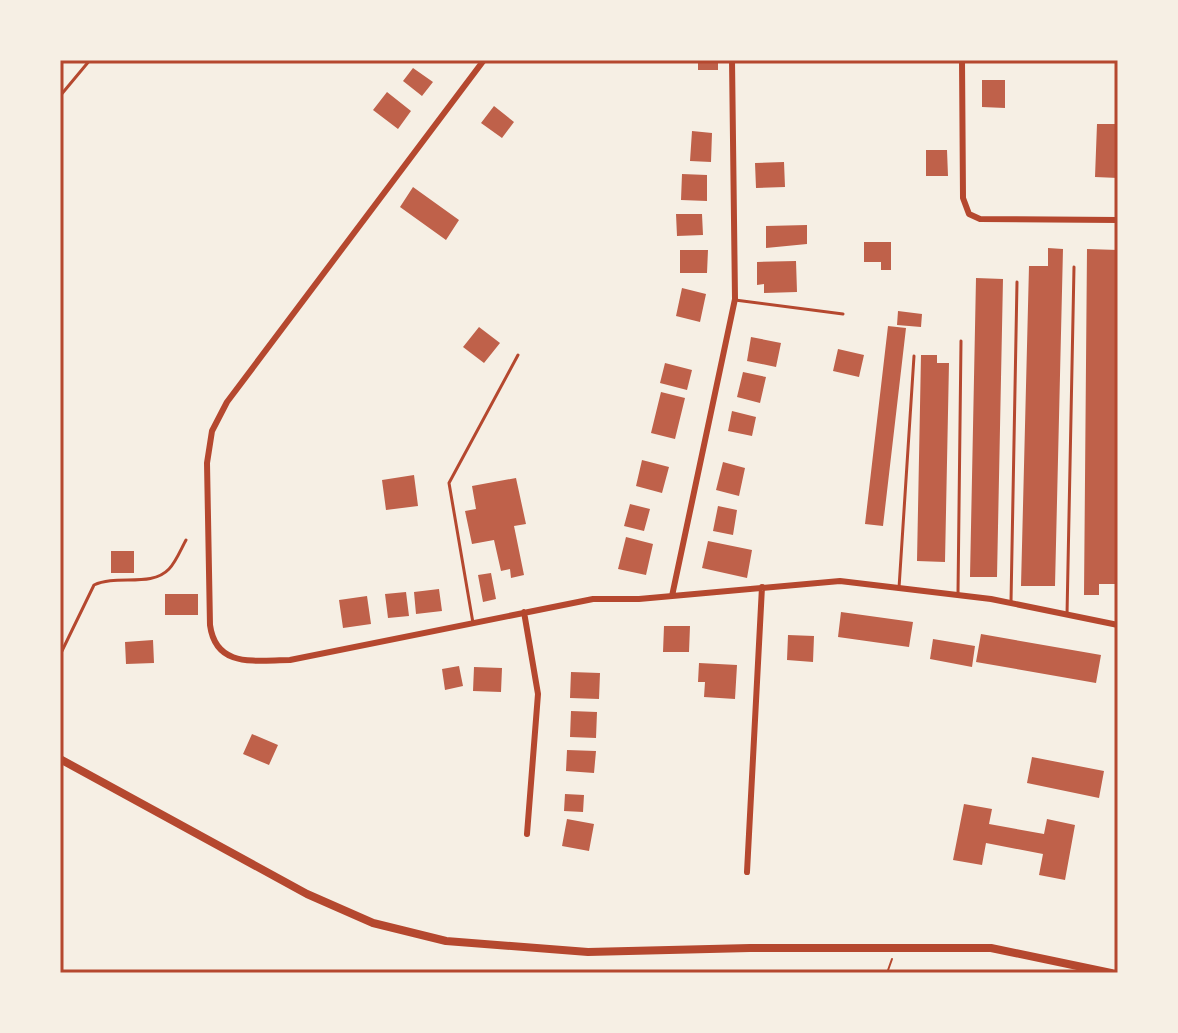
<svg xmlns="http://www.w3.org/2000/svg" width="1178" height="1033" font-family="Arial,sans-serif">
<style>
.building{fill:#bf614a}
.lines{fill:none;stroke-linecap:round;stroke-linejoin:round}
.path{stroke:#b5482f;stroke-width:2}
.service{stroke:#b5482f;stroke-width:3}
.minor{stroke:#b5482f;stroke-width:6}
.secondary{stroke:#b5482f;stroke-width:8}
.neatline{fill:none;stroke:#b5482f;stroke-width:3}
</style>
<rect width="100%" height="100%" fill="#f6efe4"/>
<path class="building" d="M 698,60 L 718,60 L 718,70 L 698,70 Z
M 413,68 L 433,82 L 422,96 L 403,81 Z
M 982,80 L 1005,80 L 1005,108 L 982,107 Z
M 387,92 L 411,111 L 398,129 L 373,110 Z
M 494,106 L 514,122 L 502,138 L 481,123 Z
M 1097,124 L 1118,124 L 1118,178 L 1095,177 Z
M 692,131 L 712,133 L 711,162 L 690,161 Z
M 926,150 L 947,150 L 948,176 L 926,176 Z
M 784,162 L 785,187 L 756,188 L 755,163 Z
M 682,174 L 707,175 L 707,201 L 681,200 Z
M 413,187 L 459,220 L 446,240 L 400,207 Z
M 676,214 L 702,214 L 703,235 L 677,236 Z
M 807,225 L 807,244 L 766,248 L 766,226 Z
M 864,242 L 891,242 L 891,270 L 881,270 L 881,262 L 864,262 Z
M 1048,248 L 1063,249 L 1055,586 L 1021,586 L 1029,266 L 1048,266 Z
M 1087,249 L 1118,250 L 1116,584 L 1099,584 L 1099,595 L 1084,595 Z
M 680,250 L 708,250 L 707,273 L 680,273 Z
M 796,261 L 797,292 L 764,293 L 764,284 L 757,285 L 757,262 Z
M 976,278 L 1003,279 L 997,577 L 970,577 Z
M 682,288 L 706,294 L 700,322 L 676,316 Z
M 898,311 L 922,314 L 921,327 L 897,325 Z
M 888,326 L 906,328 L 883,526 L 865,524 Z
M 479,327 L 500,343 L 484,363 L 463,347 Z
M 751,337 L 781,343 L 776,367 L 747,361 Z
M 838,349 L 864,355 L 859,377 L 833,371 Z
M 921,355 L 937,355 L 937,363 L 949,363 L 945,562 L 917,561 Z
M 665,363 L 692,370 L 687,390 L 660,383 Z
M 743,372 L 766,377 L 760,403 L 737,397 Z
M 661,392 L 685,398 L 675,439 L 651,433 Z
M 732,411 L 756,417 L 752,436 L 728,431 Z
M 642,460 L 669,467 L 662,493 L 636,486 Z
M 723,462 L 745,468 L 739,496 L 716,490 Z
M 414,475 L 418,506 L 386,510 L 382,480 Z
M 516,478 L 526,524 L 514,526 L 524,575 L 511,578 L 510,569 L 501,571 L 494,540 L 472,544 L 465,511 L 476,509 L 472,486 Z
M 630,504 L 650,509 L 644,531 L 624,526 Z
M 718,506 L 737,510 L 733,535 L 713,531 Z
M 626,537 L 653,544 L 646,575 L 618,569 Z
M 708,541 L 752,550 L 747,578 L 702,568 Z
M 111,551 L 134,551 L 134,573 L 111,573 Z
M 491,573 L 496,599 L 483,602 L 478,575 Z
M 439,589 L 442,611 L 416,614 L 414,592 Z
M 406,592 L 409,616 L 388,618 L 385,594 Z
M 165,594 L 198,594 L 198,615 L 165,615 Z
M 367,596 L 371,624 L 343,628 L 339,600 Z
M 841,612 L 913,622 L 909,647 L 838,637 Z
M 664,626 L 690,626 L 689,652 L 663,652 Z
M 981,634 L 1101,655 L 1096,683 L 976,662 Z
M 788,635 L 814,636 L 813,662 L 787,660 Z
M 933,639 L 975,646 L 972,667 L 930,659 Z
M 153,640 L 154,663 L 126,664 L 125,642 Z
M 699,663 L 737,665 L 735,699 L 704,697 L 705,682 L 698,682 Z
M 459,666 L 463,686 L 445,690 L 442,669 Z
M 474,667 L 502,668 L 501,692 L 473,691 Z
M 571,672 L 600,673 L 599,699 L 570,698 Z
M 571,711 L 597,712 L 596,738 L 570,737 Z
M 252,734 L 278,745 L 269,765 L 243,754 Z
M 567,750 L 596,751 L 594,773 L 566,771 Z
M 1032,757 L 1104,771 L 1099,798 L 1027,783 Z
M 565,794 L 584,795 L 583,812 L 564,811 Z
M 964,804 L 992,809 L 989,824 L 1044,834 L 1047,819 L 1075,825 L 1065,880 L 1039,875 L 1043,854 L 986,843 L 982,865 L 953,860 Z
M 567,819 L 594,824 L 589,851 L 562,846 Z"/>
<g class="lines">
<path class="path" d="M 887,973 L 892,959"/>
<path class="service" d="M 60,96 L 90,60
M 735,300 L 843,314
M 899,588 L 914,356
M 958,593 L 961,341
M 1011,602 L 1017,282
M 1067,615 L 1074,267
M 473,623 L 449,483 L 518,355
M 60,655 L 94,585 C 117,574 151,588 169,569 C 176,562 181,549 186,540"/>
<path class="minor" d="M 484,60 L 227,402 L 212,431 L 207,463 L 210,625 C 216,669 256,660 290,660 L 593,599 L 639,599 L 840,581 L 991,599 L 1118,625
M 962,60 L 963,198 L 969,214 L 980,219 L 1118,220
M 672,596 L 735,299 L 732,60
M 524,612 L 538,694 L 527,834
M 747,872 L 762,587"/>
<path class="secondary" d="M 60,759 L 307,894 L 373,923 L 446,941 L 588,952 L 750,948 L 991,948 L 1111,973"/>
</g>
<rect width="1178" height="1033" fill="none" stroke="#f6efe4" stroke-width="124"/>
<rect x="62" y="62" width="1054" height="909" class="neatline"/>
</svg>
